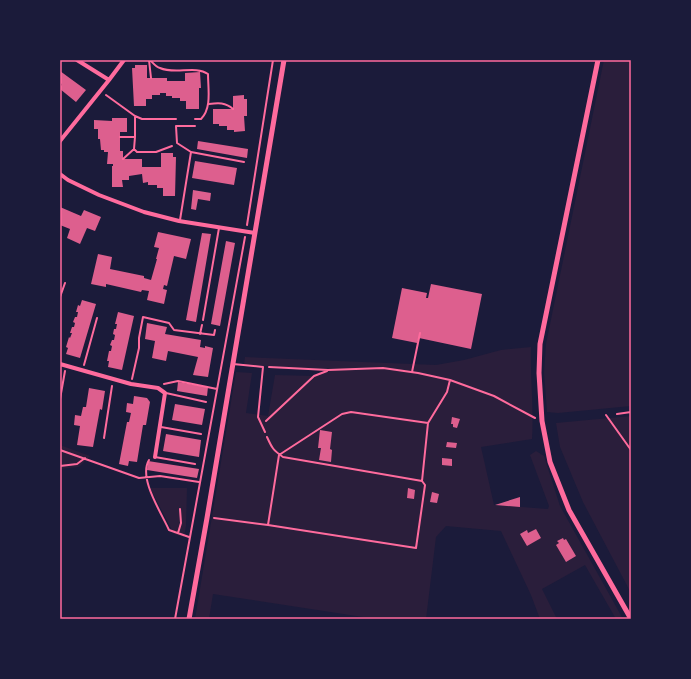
<svg xmlns="http://www.w3.org/2000/svg" width="691" height="679" font-family="'Roboto Condensed',sans-serif">
<style>
.green{fill:#2a1e3b}
.building{fill:#dd5f8e}
.lines{fill:none;stroke-linecap:round;stroke-linejoin:round}
.path{stroke:#ff6b9d;stroke-width:2}
.service{stroke:#ff6b9d;stroke-width:2}
.minor{stroke:#ff6b9d;stroke-width:4}
.tertiary{stroke:#ff6b9d;stroke-width:5}
.neatline{fill:none;stroke:#ff6b9d;stroke-width:1.5}
</style>
<rect width="100%" height="100%" fill="#1b1b3a"/>
<path class="green" d="M 604,60 L 631,60 L 631,406 L 558,413 L 547,412 L 544,372 L 546,344 Z
M 531,347 C 530,378 534,408 532,439 L 481,447 L 494,505 L 548,509 L 549,506 L 530,455 L 536,451 L 544,456 L 560,506 L 623,619 L 616,619 L 585,565 L 542,589 L 557,619 L 540,619 L 531,595 L 501,531 L 446,526 L 436,537 L 426,619 L 376,619 L 213,594 L 209,619 L 195,619 L 236,372 L 252,373 L 246,413 L 268,416 L 275,375 L 314,376 L 327,370 L 244,365 L 245,357 L 436,365 L 464,360 L 501,350 Z
M 631,416 L 631,593 L 583,502 L 560,447 L 556,423 Z
M 60,445 L 90,456 L 79,467 L 60,469 Z
M 150,488 L 187,488 L 186,526 L 184,537 L 174,534 Z"/>
<path class="building" d="M 135,65 L 147,65 L 147,78 L 167,78 L 167,81 L 185,81 L 185,73 L 200,72 L 201,88 L 199,88 L 199,109 L 186,109 L 186,101 L 180,101 L 180,98 L 172,98 L 172,96 L 166,96 L 166,93 L 160,93 L 160,95 L 152,95 L 152,99 L 146,99 L 146,106 L 134,106 L 132,68 L 135,68 Z
M 60,71 L 86,90 L 76,102 L 60,89 L 62,84 L 60,83 Z
M 244,95 L 244,99 L 247,99 L 247,116 L 244,116 L 245,131 L 234,132 L 234,130 L 227,130 L 227,126 L 219,126 L 219,124 L 213,124 L 213,109 L 233,109 L 233,96 Z
M 112,118 L 127,118 L 127,132 L 120,132 L 120,151 L 123,151 L 123,159 L 142,159 L 142,167 L 161,167 L 161,153 L 173,153 L 173,157 L 176,157 L 175,196 L 163,196 L 163,188 L 157,188 L 157,185 L 148,185 L 148,182 L 143,183 L 142,174 L 129,176 L 129,180 L 122,180 L 123,187 L 112,187 L 112,166 L 113,166 L 113,164 L 107,164 L 108,152 L 104,152 L 104,150 L 101,150 L 100,139 L 98,139 L 98,129 L 94,129 L 94,120 L 112,121 Z
M 198,141 L 248,149 L 247,158 L 197,149 Z
M 195,161 L 237,168 L 234,185 L 192,178 Z
M 193,190 L 211,193 L 210,201 L 198,199 L 196,210 L 191,209 Z
M 60,207 L 81,216 L 84,210 L 101,217 L 95,231 L 87,228 L 80,244 L 67,238 L 70,229 L 60,225 Z
M 158,232 L 191,239 L 186,259 L 174,256 L 167,286 L 164,285 L 163,289 L 167,290 L 164,304 L 147,300 L 149,291 L 142,290 L 141,292 L 106,284 L 106,287 L 91,284 L 98,254 L 112,257 L 110,269 L 144,276 L 144,278 L 151,280 L 157,259 L 156,259 L 159,248 L 154,247 Z
M 202,233 L 211,234 L 196,322 L 186,320 Z
M 226,241 L 235,243 L 220,326 L 211,324 Z
M 431,284 L 482,294 L 471,349 L 419,338 L 417,343 L 392,338 L 402,288 L 427,293 L 426,298 L 428,298 Z
M 82,300 L 96,304 L 80,358 L 66,354 L 68,348 L 66,347 L 69,337 L 70,338 L 72,333 L 70,333 L 72,327 L 74,327 L 75,323 L 73,322 L 75,317 L 77,317 L 78,312 L 76,312 L 78,305 L 80,306 Z
M 118,312 L 134,316 L 122,370 L 108,367 L 109,361 L 107,361 L 109,351 L 111,351 L 112,346 L 110,345 L 112,340 L 114,340 L 115,335 L 113,334 L 114,329 L 116,329 L 117,324 L 115,324 Z
M 147,323 L 167,327 L 165,334 L 201,340 L 200,347 L 205,348 L 205,346 L 213,348 L 208,377 L 193,375 L 198,357 L 168,351 L 166,361 L 152,358 L 155,341 L 145,339 Z
M 178,382 L 208,387 L 207,396 L 177,391 Z
M 89,388 L 105,391 L 102,410 L 100,409 L 93,447 L 77,445 L 80,426 L 74,425 L 75,415 L 81,416 L 83,407 L 86,407 Z
M 134,396 L 147,398 L 150,402 L 146,425 L 143,425 L 137,462 L 129,461 L 128,466 L 119,464 L 127,422 L 129,422 L 131,413 L 126,412 L 127,403 L 133,404 Z
M 175,404 L 205,409 L 202,425 L 172,420 Z
M 452,417 L 460,419 L 457,428 L 453,427 L 453,424 L 451,424 Z
M 320,430 L 332,432 L 330,449 L 332,450 L 331,462 L 319,460 L 321,448 L 318,448 Z
M 166,434 L 201,440 L 199,457 L 163,451 Z
M 447,442 L 457,443 L 456,448 L 446,447 Z
M 442,458 L 452,459 L 452,466 L 442,465 Z
M 148,461 L 199,469 L 197,478 L 147,470 Z
M 408,488 L 415,490 L 414,499 L 407,498 Z
M 432,492 L 439,494 L 437,503 L 430,502 Z
M 520,497 L 520,507 L 495,505 Z
M 536,529 L 541,538 L 527,546 L 520,534 L 527,530 L 528,533 Z
M 563,538 L 564,540 L 566,539 L 576,556 L 566,562 L 556,545 L 559,543 L 557,541 Z"/>
<g class="lines">
<path class="path" d="M 149,60 L 151,78
M 150,60 C 153,63 156,67 160,68 C 175,75 195,65 208,74 C 208,89 212,108 201,119 L 195,119
M 106,95 L 135,116 L 142,119 L 176,119
M 208,104 C 218,103 225,102 233,109
M 120,137 L 135,137 L 135,116
M 134,149 L 137,152 L 156,152 L 172,146
M 123,159 L 134,149 L 135,137
M 247,225 L 273,60
M 60,297 L 65,283
M 200,334 L 202,325
M 84,365 L 97,318
M 269,367 L 328,370 L 383,368 L 418,373 L 450,380 L 494,396 L 535,418
M 412,372 L 420,333
M 132,379 L 139,348 L 139,338 L 143,317 L 169,323 L 174,330 L 214,335 L 215,330
M 164,384 L 178,381 L 217,389
M 60,399 L 65,371
M 617,414 L 631,412
M 606,415 L 631,450
M 266,421 L 314,376 L 327,371
M 428,423 L 447,392 L 450,380
M 267,437 C 272,448 273,450 283,457 L 422,481 L 428,423 L 351,412 L 342,414 L 279,455 L 268,525 L 416,548 L 425,485 L 422,481
M 104,438 L 112,386
M 60,450 L 139,478 L 160,476 L 199,482
M 149,460 C 138,478 161,512 169,530 L 189,537
M 60,466 L 77,464 L 85,458
M 214,518 L 268,525
M 178,533 L 181,523 L 180,509
M 175,619 L 245,237"/>
<path class="service" d="M 191,152 L 244,162
M 180,220 L 191,152 L 177,143 L 176,126 L 195,126
M 203,320 L 219,228
M 233,364 L 263,367 L 258,417 L 265,432
M 166,393 L 206,402
M 161,427 L 201,434
M 155,457 L 195,464"/>
<path class="minor" d="M 77,60 L 109,80
M 60,141 L 109,80 L 124,60
M 60,174 L 68,180 L 99,195 L 144,212 L 179,221 L 255,233
M 60,364 L 131,384 L 158,388 L 165,393 L 155,457"/>
<path class="tertiary" d="M 598,60 L 540,344 L 539,373 L 542,421 L 550,462 L 569,510 L 631,619
M 189,619 L 207,518 L 284,60"/>
</g>
<rect width="691" height="679" fill="none" stroke="#1b1b3a" stroke-width="122"/>
<rect x="61" y="61" width="569" height="557" class="neatline"/>
</svg>
